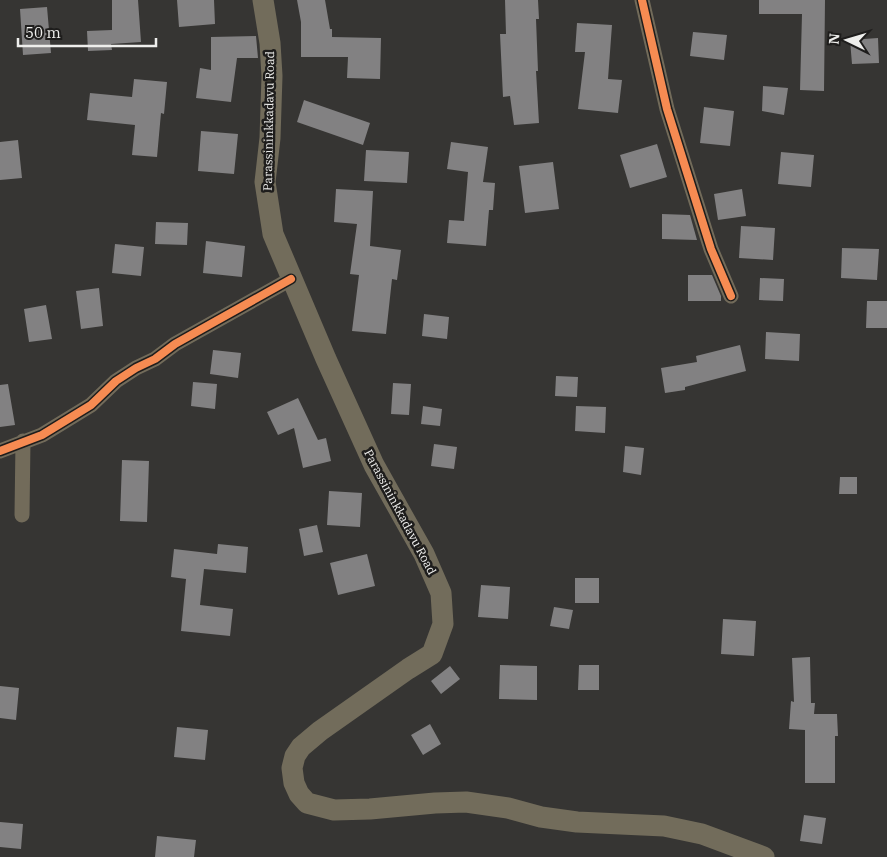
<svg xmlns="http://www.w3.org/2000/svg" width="887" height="857" font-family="'IBM Plex Serif',serif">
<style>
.building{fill:#828182}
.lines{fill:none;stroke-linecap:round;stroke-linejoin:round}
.minor{stroke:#726b5a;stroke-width:15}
.secondary{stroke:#726c5b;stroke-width:21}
.cycleway-casing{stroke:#1e1d1c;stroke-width:11}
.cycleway{stroke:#f68b52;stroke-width:8}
.labels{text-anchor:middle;stroke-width:5;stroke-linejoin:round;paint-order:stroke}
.street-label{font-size:12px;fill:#eeeeec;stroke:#1e1d1c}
</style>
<rect width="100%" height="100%" fill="#363533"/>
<path class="building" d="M 112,0 L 138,0 L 141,42 L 111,44 L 112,50 L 88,51 L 87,31 L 112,30 Z
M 177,0 L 214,0 L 215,24 L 179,27 Z
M 297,0 L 325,0 L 330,29 L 332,29 L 332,37 L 381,38 L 380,79 L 347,78 L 348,57 L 301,57 L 301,22 Z
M 505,0 L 538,0 L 539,19 L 536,19 L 538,71 L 536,71 L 539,123 L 514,125 L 510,96 L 503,97 L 500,34 L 506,34 Z
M 759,0 L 825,0 L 824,91 L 800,90 L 802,14 L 759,14 Z
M 47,7 L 51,53 L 23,55 L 20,9 Z
M 577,23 L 612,25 L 608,79 L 622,80 L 618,113 L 578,109 L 585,52 L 575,52 Z
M 693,32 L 727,35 L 724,60 L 690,56 Z
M 256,36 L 258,58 L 237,58 L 231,102 L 196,98 L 200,68 L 211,70 L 211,37 Z
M 878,38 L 879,63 L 852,64 L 850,40 Z
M 134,79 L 167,82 L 164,114 L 161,113 L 157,157 L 132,155 L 135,125 L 87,120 L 90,93 L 132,97 Z
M 763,86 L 788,88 L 784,115 L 762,111 Z
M 304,100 L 370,123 L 363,145 L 297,122 Z
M 704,107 L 734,111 L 730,146 L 700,143 Z
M 201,131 L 238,134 L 234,174 L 198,171 Z
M 18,140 L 22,178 L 0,180 L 0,142 Z
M 451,142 L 488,147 L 483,182 L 495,183 L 493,210 L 489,210 L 486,246 L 447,243 L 449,220 L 464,221 L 468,172 L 447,169 Z
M 657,144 L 667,177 L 630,188 L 620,155 Z
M 366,150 L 409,152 L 407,183 L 364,181 Z
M 781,152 L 814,155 L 811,187 L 778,184 Z
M 553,162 L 559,209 L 525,213 L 519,166 Z
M 336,189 L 373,191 L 370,246 L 401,250 L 397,280 L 392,279 L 386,334 L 352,331 L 359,275 L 350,274 L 357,224 L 334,222 Z
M 742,189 L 746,216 L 718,220 L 714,194 Z
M 662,214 L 690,215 L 697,240 L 662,239 Z
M 156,222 L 188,223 L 187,245 L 155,244 Z
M 741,226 L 775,228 L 773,260 L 739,258 Z
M 206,241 L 245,246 L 242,277 L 203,273 Z
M 115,244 L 144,247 L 141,276 L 112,273 Z
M 842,248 L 879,249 L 877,280 L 841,278 Z
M 688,275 L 712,275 L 721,296 L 721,301 L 688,301 Z
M 760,278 L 784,279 L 783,301 L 759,300 Z
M 99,288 L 103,326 L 81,329 L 76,291 Z
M 867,301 L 887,301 L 887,328 L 866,328 Z
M 46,305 L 52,339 L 29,342 L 24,309 Z
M 424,314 L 449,317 L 447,339 L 422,336 Z
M 766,332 L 800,334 L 799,361 L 765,359 Z
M 740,345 L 746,371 L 685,387 L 685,390 L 665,393 L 661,368 L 697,362 L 696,356 Z
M 213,350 L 241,353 L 238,378 L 210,374 Z
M 556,376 L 578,377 L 577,397 L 555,396 Z
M 193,382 L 217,384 L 215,409 L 191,406 Z
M 393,383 L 411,384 L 409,415 L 391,414 Z
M 8,384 L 15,425 L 0,427 L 0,385 Z
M 298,398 L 318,440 L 326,438 L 331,461 L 303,468 L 294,428 L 278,435 L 267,412 Z
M 423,406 L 442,409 L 440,426 L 421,424 Z
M 576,406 L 606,407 L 605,433 L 575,431 Z
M 434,444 L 457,447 L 454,469 L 431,466 Z
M 625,446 L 644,448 L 641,475 L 623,472 Z
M 122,460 L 149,461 L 147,522 L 120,521 Z
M 840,477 L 857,477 L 857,494 L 839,494 Z
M 329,491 L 362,493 L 360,527 L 327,525 Z
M 317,525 L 323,552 L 304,556 L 299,529 Z
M 218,544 L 248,547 L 246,573 L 204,569 L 200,605 L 233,609 L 230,636 L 181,631 L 186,579 L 171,577 L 174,549 L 217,554 Z
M 367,554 L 375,586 L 338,595 L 330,563 Z
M 575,578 L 599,578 L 599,603 L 575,603 Z
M 481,585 L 510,587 L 508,619 L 478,617 Z
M 554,607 L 573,610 L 569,629 L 550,626 Z
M 723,619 L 756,621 L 754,656 L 721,654 Z
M 810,657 L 811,703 L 815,703 L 814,714 L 837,714 L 838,736 L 835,736 L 835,783 L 805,783 L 805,730 L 789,729 L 791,701 L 794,702 L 792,658 Z
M 500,665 L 537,666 L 537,700 L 499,699 Z
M 579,665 L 599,665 L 599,690 L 578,690 Z
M 450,666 L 460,679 L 441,694 L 431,681 Z
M 0,686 L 19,688 L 16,720 L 0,718 Z
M 430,724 L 441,744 L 423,755 L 411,735 Z
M 177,727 L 208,730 L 205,760 L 174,757 Z
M 804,815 L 826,818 L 822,844 L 800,841 Z
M 0,822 L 23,824 L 21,849 L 0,847 Z
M 157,836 L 196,840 L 194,857 L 155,857 Z"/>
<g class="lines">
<path class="minor" d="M 642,0 L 667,109 L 711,249 L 731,296
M 0,451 L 42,435 L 91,405 L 116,381 L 136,368 L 155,359 L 175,344 L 291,279
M 22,515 L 23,441"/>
<path class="secondary" d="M 263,0 L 270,43 L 272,76 L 270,138 L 265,182 L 273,234 L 326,359 L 374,465 L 424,554 L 441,593 L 443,624 L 432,654 L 408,669 L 320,731 L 301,747 L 295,756 L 292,768 L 294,783 L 299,794 L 307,803 L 334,810 L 370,809 L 435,803 L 466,802 L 508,808 L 541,817 L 577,822 L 664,826 L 702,834 L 764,857"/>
<g class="cycleway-casing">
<path id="cycleway" d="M 642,0 L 667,109 L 711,249 L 731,296
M 0,451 L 42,435 L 91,405 L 116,381 L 136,368 L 155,359 L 175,344 L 291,279"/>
</g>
<use href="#cycleway" class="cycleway"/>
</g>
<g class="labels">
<g class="street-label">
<text transform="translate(269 121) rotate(-89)" y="4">Parassininkkadavu Road</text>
<text transform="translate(400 512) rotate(62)" y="4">Parassininkkadavu Road</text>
</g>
</g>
<g transform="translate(847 40) rotate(275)" stroke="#1e1d1c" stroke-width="4" paint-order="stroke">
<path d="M0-4L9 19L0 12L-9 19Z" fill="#eeeeec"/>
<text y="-8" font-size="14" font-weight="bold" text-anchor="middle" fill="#eeeeec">N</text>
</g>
<path d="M18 38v8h138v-8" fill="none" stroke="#eeeeec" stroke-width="2.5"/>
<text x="25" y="38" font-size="15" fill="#eeeeec" stroke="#1e1d1c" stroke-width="4" paint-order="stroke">50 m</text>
</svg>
